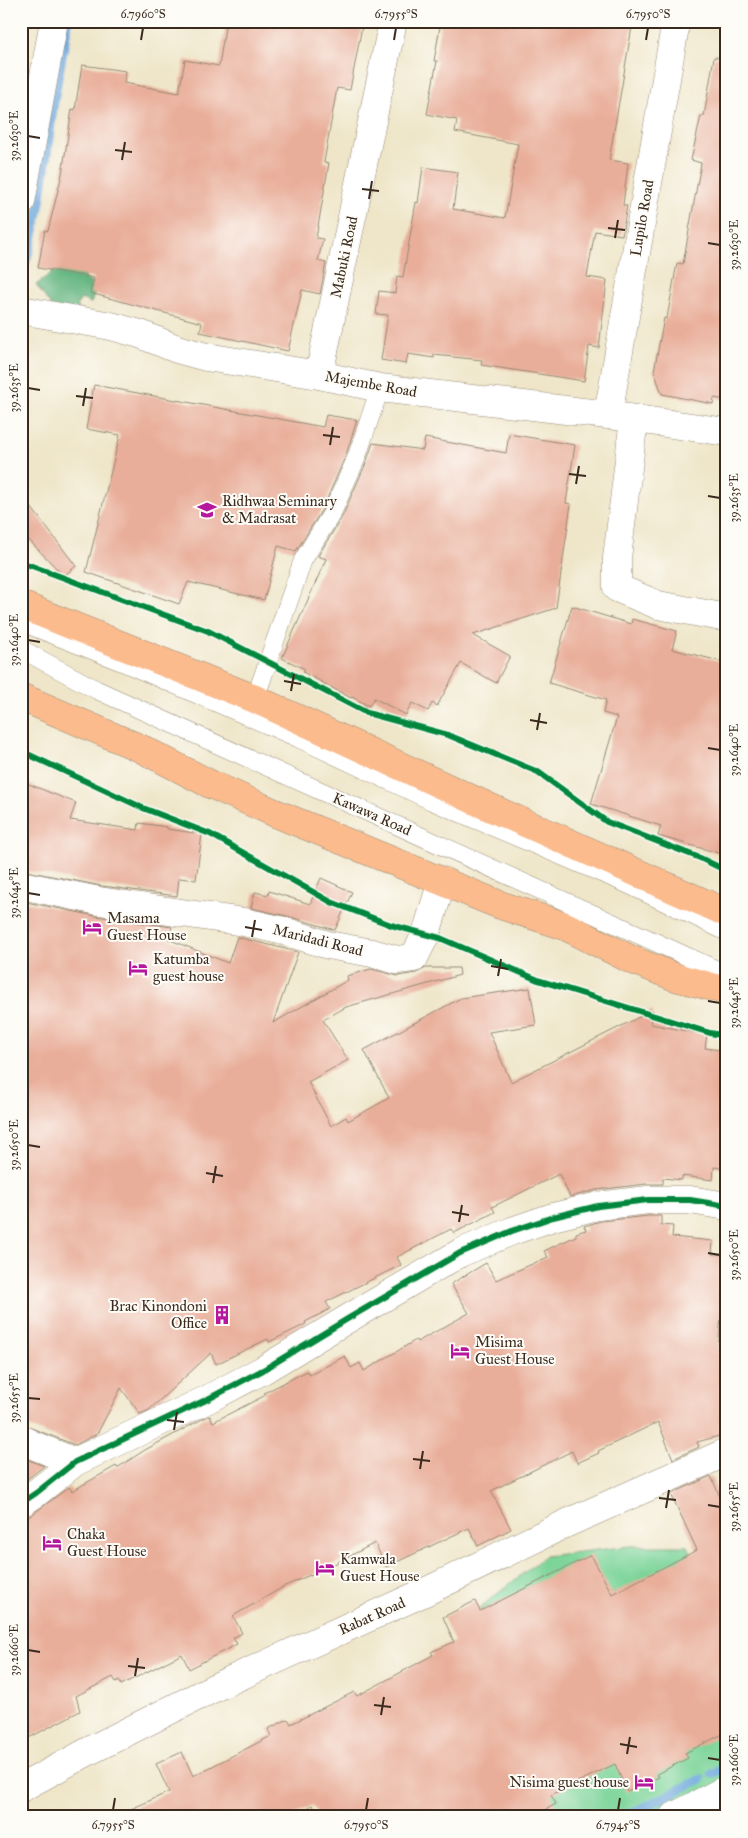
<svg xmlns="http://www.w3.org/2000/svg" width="748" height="1838" font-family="'IM FELL Great Primer',serif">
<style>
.green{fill:#7cd499;stroke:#5c7f5c}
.forest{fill:#65b681;stroke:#507050}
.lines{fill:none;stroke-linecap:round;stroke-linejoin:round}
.stream{stroke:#6da7dd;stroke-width:9}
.building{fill:#e9ae9a}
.lane-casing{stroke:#958874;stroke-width:19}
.street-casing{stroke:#958874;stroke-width:29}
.primary-casing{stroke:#958874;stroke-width:29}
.lane{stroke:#fff;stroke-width:18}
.street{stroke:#fff;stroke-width:28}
.primary{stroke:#fbbb8d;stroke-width:28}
.cycleway-casing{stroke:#fdfcf7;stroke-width:9}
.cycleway{stroke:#00873e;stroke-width:6}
.ticks{fill:none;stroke:#3b2a1e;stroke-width:2}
.labels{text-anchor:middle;stroke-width:4;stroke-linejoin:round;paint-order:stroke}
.street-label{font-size:15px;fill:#3b2a1e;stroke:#fdfcf7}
.poi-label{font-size:15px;fill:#3b2a1e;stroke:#fdfcf7;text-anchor:start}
.neatline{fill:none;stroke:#3b2a1e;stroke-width:2}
.ticks-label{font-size:12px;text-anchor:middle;fill:#3b2a1e}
</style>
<rect width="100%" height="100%" fill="#fdfcf7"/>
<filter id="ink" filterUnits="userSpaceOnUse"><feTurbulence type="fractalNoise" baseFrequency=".02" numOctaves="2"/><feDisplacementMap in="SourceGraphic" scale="10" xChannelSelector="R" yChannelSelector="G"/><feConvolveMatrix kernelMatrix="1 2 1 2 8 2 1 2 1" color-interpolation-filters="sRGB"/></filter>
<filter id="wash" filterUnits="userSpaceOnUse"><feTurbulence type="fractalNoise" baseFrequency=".0096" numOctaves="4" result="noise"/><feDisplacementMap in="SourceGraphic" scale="20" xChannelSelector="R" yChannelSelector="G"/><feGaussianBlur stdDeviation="1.12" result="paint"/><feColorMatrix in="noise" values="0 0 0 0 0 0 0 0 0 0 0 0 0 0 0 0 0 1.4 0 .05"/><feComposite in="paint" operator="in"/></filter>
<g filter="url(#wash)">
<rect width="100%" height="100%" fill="#efe6c9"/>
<path class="green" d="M 631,1546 L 688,1546 L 727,1633 L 727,1817 L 512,1817 L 453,1629 L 545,1556 Z"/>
<path class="forest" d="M 60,266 L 81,270 L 84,278 L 97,287 L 91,303 L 81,299 L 77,305 L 81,316 L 59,317 L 36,285 Z"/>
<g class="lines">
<path class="stream" d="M 21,275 C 41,223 45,163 53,108 C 57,79 64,51 68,21
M 712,1774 L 727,1767
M 624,1817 L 701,1779
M 720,1817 L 727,1814"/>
</g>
<g id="blocks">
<path class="building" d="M 226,21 L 363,21 L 350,90 L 337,88 L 324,162 L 329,163 L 316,238 L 323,239 L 318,261 L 326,263 L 320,294 L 302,290 L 288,351 L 200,332 L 202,323 L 90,293 L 94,278 L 38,268 L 45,230 L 48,231 L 62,174 L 72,109 L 75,110 L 82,65 L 126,71 L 124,83 L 179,93 L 185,60 L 219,66 Z
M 441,21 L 633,21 L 609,160 L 628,163 L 623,205 L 627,206 L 622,235 L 595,231 L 587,277 L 607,280 L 599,348 L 589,346 L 584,381 L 481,365 L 482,360 L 434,355 L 434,358 L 408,354 L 406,364 L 381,360 L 388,315 L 376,314 L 379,291 L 395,293 L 397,276 L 403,277 L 416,202 L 418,203 L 423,167 L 458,172 L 453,209 L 505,218 L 518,144 L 455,132 L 457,120 L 427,114 L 437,61 L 434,61 Z
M 714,57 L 727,58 L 727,400 L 714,398 L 713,404 L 662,394 L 654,371 L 664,318 L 667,318 L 677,263 L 683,264 L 701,163 L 691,160 L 701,116 L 704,116 Z
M 94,385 L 323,427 L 326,415 L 357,420 L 346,455 L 323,508 L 296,551 L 278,546 L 264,600 L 188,582 L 179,604 L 86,572 L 120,435 L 86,429 Z
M 509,434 L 575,445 L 566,503 L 571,504 L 556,608 L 473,635 L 510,656 L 496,683 L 461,663 L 437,706 L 432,703 L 428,711 L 412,703 L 406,715 L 374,698 L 369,706 L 352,697 L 351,698 L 303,672 L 305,669 L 282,658 L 326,559 L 318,556 L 342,517 L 366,463 L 373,443 L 423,450 L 425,438 L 506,453 Z
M 21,494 L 76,566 L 64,576 L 21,532 Z
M 572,606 L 631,624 L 632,619 L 677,631 L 672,649 L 727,663 L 727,836 L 722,854 L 658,836 L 661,826 L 591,804 L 617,717 L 603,713 L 606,700 L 549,683 Z
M 21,781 L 76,803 L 70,820 L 138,830 L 139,823 L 167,827 L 167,829 L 202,834 L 196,880 L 179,878 L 177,896 L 102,886 L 21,870 Z
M 321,878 L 352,892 L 335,930 L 287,916 L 251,908 L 255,892 L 268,895 L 269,891 L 310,904 Z
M 21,901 L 96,916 L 172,927 L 168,939 L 228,963 L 237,937 L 298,952 L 273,1023 L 348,980 L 347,976 L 371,969 L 398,976 L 416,973 L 426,968 L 459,968 L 460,975 L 346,1007 L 323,1020 L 348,1060 L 308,1082 L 331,1126 L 346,1117 L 348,1121 L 389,1098 L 364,1050 L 461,998 L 530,988 L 536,1025 L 489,1032 L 511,1082 L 653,1010 L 651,1024 L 707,1035 L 705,1048 L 727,1051 L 727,1169 L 714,1167 L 713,1180 L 682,1176 L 682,1180 L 663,1178 L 663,1184 L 646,1184 L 596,1190 L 570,1197 L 559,1174 L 492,1207 L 495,1212 L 454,1233 L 451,1229 L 397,1257 L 401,1265 L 326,1302 L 330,1309 L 305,1322 L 306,1324 L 269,1342 L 268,1339 L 216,1364 L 211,1353 L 149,1410 L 140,1414 L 121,1388 L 97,1434 L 75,1445 L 21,1424 Z
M 649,1216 L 661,1216 L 661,1225 L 673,1226 L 672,1237 L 713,1241 L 712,1254 L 727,1255 L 718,1349 L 727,1350 L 727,1434 L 697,1442 L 699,1447 L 673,1459 L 658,1422 L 598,1451 L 599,1453 L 577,1463 L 572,1451 L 491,1491 L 511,1529 L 478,1546 L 469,1528 L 386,1567 L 375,1543 L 311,1576 L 310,1575 L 285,1586 L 233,1616 L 242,1633 L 233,1638 L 237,1644 L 189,1669 L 182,1654 L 121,1685 L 119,1680 L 116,1682 L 113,1677 L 76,1696 L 80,1711 L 21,1742 L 21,1519 L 30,1516 L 69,1487 L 72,1491 L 116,1466 L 117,1468 L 145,1450 L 204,1418 L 210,1416 L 213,1422 L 266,1395 L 264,1393 L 307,1371 L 310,1375 L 345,1356 L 351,1368 L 360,1363 L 364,1371 L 416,1340 L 417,1342 L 469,1313 L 451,1284 L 486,1263 L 496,1280 L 548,1257 L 544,1251 L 576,1236 L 576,1233 L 586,1230 L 584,1226 L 601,1221 Z
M 21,1457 L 44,1466 L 21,1484 Z
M 711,1476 L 727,1513 L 727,1732 L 685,1753 L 688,1758 L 657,1774 L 659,1777 L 627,1792 L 615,1764 L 551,1795 L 556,1804 L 532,1817 L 319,1817 L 313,1805 L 290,1817 L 113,1817 L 169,1792 L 156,1764 L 182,1752 L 193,1776 L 271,1736 L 268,1729 L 288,1719 L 291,1724 L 354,1692 L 357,1696 L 433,1655 L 431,1652 L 454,1642 L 443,1617 L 475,1601 L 480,1611 L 591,1555 L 612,1594 L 697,1550 L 671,1494 Z"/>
</g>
</g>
<g filter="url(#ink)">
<use href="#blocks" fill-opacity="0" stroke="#958874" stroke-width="1"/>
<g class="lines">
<g class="lane-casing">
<path id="lane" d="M 21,622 L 127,664 L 298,738 L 432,801 L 625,883 L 727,932
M 21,649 L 97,690 L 717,970 L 727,972
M 255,699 L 303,560 L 332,513 L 356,459 L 380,388"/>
</g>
<g class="street-casing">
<path id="street" d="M 21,202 L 54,21
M 21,310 L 111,326 L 140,334 L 177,349 L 206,357 L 319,375 L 380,388 L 608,415 L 727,432
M 319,375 L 393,21
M 608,415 L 676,21
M 634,419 L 617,558 L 617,588 L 658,605 L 727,618
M 21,885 L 99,901 L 244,922 L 284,931 L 328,945 L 372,953 L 397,960 L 414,958 L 426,934 L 442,881
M 21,1439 L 33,1445 L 75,1462
M 21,1503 L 36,1493 L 75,1462 L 208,1399 L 263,1370 L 349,1318 L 460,1253 L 512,1231 L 553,1217 L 598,1206 L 648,1200 L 690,1200 L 727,1206
M 21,1788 L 89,1751 L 218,1686 L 427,1591 L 565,1524 L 727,1452
M 673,1817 L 727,1789"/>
</g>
<g class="primary-casing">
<path id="primary" d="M 21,605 L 255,699 L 489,807 L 727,913
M 21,697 L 142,749 L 210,784 L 275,813 L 500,905 L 565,926 L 630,959 L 675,977 L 727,991"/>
</g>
<use href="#lane" class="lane"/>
<use href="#street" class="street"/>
<use href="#primary" class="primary"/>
<g class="cycleway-casing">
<path id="cycleway" d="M 21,562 L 208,631 L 367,713 L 448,735 L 538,772 L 607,822 L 700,858 L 727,871
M 21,751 L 143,808 L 210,834 L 331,902 L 391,925 L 440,938 L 538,980 L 710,1033 L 727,1036
M 21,1503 L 36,1493 L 75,1462 L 208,1399 L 263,1370 L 349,1318 L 460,1253 L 512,1231 L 553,1217 L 598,1206 L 648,1200 L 690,1200 L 727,1206"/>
</g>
<use href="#cycleway" class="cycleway"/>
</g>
</g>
<path class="ticks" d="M 141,40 L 143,28M 394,40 L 396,28M 646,40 L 648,28M 28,136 L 40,138M 115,150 L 132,152M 122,160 L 125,142M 362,189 L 379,191M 369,199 L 372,181M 608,228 L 625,230M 615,238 L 618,220M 708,243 L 720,245M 28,388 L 40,390M 76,396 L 93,398M 83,406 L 86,388M 323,435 L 340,437M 330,445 L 333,427M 569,474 L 586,476M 576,484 L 579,466M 708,496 L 720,498M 28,640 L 40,642M 284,681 L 301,684M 291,691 L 294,674M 530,720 L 547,723M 537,730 L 540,713M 708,748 L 720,750M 28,893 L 40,895M 245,927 L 262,930M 252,937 L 255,920M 491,966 L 508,969M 498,976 L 501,959M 708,1001 L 720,1003M 28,1145 L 40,1147M 206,1173 L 223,1176M 213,1183 L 216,1166M 452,1212 L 469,1215M 459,1222 L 462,1205M 708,1253 L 720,1255M 28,1398 L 40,1399M 167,1420 L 184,1422M 174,1430 L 177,1412M 413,1459 L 430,1461M 420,1469 L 423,1451M 659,1498 L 676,1500M 708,1505 L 720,1507M 666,1508 L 669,1490M 28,1650 L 40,1652M 128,1666 L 145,1668M 135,1676 L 138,1658M 374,1705 L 391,1707M 381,1715 L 384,1697M 620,1744 L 637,1747M 627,1754 L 630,1737M 708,1758 L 720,1760M 113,1810 L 115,1798M 366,1810 L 368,1798M 618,1810 L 620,1798"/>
<defs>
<g id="school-bare" transform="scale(1.5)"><path d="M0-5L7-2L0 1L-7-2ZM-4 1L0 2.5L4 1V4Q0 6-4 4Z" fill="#b5179e" stroke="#fdfcf7" stroke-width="2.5" paint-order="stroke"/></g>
<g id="hotel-bare" transform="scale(1.5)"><path d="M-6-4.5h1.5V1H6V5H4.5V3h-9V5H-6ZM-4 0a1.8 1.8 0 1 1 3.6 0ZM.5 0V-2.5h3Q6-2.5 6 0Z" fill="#b5179e" stroke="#fdfcf7" stroke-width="2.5" paint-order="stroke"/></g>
<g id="building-bare" transform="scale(1.5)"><path d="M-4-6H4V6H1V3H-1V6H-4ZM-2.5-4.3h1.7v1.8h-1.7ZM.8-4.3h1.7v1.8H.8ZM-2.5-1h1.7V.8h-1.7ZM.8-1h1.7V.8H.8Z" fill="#b5179e" stroke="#fdfcf7" stroke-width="2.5" paint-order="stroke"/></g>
</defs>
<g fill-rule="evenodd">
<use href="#school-bare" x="207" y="510"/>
<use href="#hotel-bare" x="92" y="927"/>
<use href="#hotel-bare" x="138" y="968"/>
<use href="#building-bare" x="222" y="1315"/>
<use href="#hotel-bare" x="460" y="1351"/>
<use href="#hotel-bare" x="52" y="1543"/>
<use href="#hotel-bare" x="325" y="1568"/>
<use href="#hotel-bare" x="644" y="1782"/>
</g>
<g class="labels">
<g class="street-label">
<text transform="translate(642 218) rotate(-80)" y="5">Lupilo Road</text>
<text transform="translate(344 257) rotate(-78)" y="5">Mabuki Road</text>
<text transform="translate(371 384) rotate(10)" y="5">Majembe Road</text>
<text transform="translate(372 814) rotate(24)" y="5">Kawawa Road</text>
<text transform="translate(318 940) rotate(14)" y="5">Maridadi Road</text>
<text transform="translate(372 1616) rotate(-24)" y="5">Rabat Road</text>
</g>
<g class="poi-label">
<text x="222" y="506">Ridhwaa Seminary<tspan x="222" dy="17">&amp; Madrasat</tspan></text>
<text x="107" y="923">Masama<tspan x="107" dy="17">Guest House</tspan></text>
<text x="153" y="964">Katumba<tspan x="153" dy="17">guest house</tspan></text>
<text x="207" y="1311" text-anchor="end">Brac Kinondoni<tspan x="207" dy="17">Office</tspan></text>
<text x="475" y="1347">Misima<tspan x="475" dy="17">Guest House</tspan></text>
<text x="67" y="1539">Chaka<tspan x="67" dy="17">Guest House</tspan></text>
<text x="340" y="1564">Kamwala<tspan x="340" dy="17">Guest House</tspan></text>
<text x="629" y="1787" text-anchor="end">Nisima guest house</text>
</g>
</g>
<rect width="748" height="1838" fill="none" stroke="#fdfcf7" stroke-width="55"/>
<rect x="28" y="28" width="692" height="1782" class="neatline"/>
<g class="ticks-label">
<text x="143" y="18">6.7960°S</text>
<text x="396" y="18">6.7955°S</text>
<text x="648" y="18">6.7950°S</text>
<text transform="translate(14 136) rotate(-90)" y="4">39.2630°E</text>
<text transform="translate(734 245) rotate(-90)" y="4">39.2630°E</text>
<text transform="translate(14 388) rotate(-90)" y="4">39.2635°E</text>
<text transform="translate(734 498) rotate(-90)" y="4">39.2635°E</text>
<text transform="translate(14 640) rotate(-90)" y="4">39.2640°E</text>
<text transform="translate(734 750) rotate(-90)" y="4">39.2640°E</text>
<text transform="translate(14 893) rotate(-90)" y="4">39.2645°E</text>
<text transform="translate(734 1003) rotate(-90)" y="4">39.2645°E</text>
<text transform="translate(14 1145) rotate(-90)" y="4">39.2650°E</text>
<text transform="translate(734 1255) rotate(-90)" y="4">39.2650°E</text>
<text transform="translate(14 1398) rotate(-90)" y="4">39.2655°E</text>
<text transform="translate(734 1507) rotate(-90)" y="4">39.2655°E</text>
<text transform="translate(14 1650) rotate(-90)" y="4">39.2660°E</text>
<text transform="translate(734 1760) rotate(-90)" y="4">39.2660°E</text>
<text x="113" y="1829">6.7955°S</text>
<text x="366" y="1829">6.7950°S</text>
<text x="618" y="1829">6.7945°S</text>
</g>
</svg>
